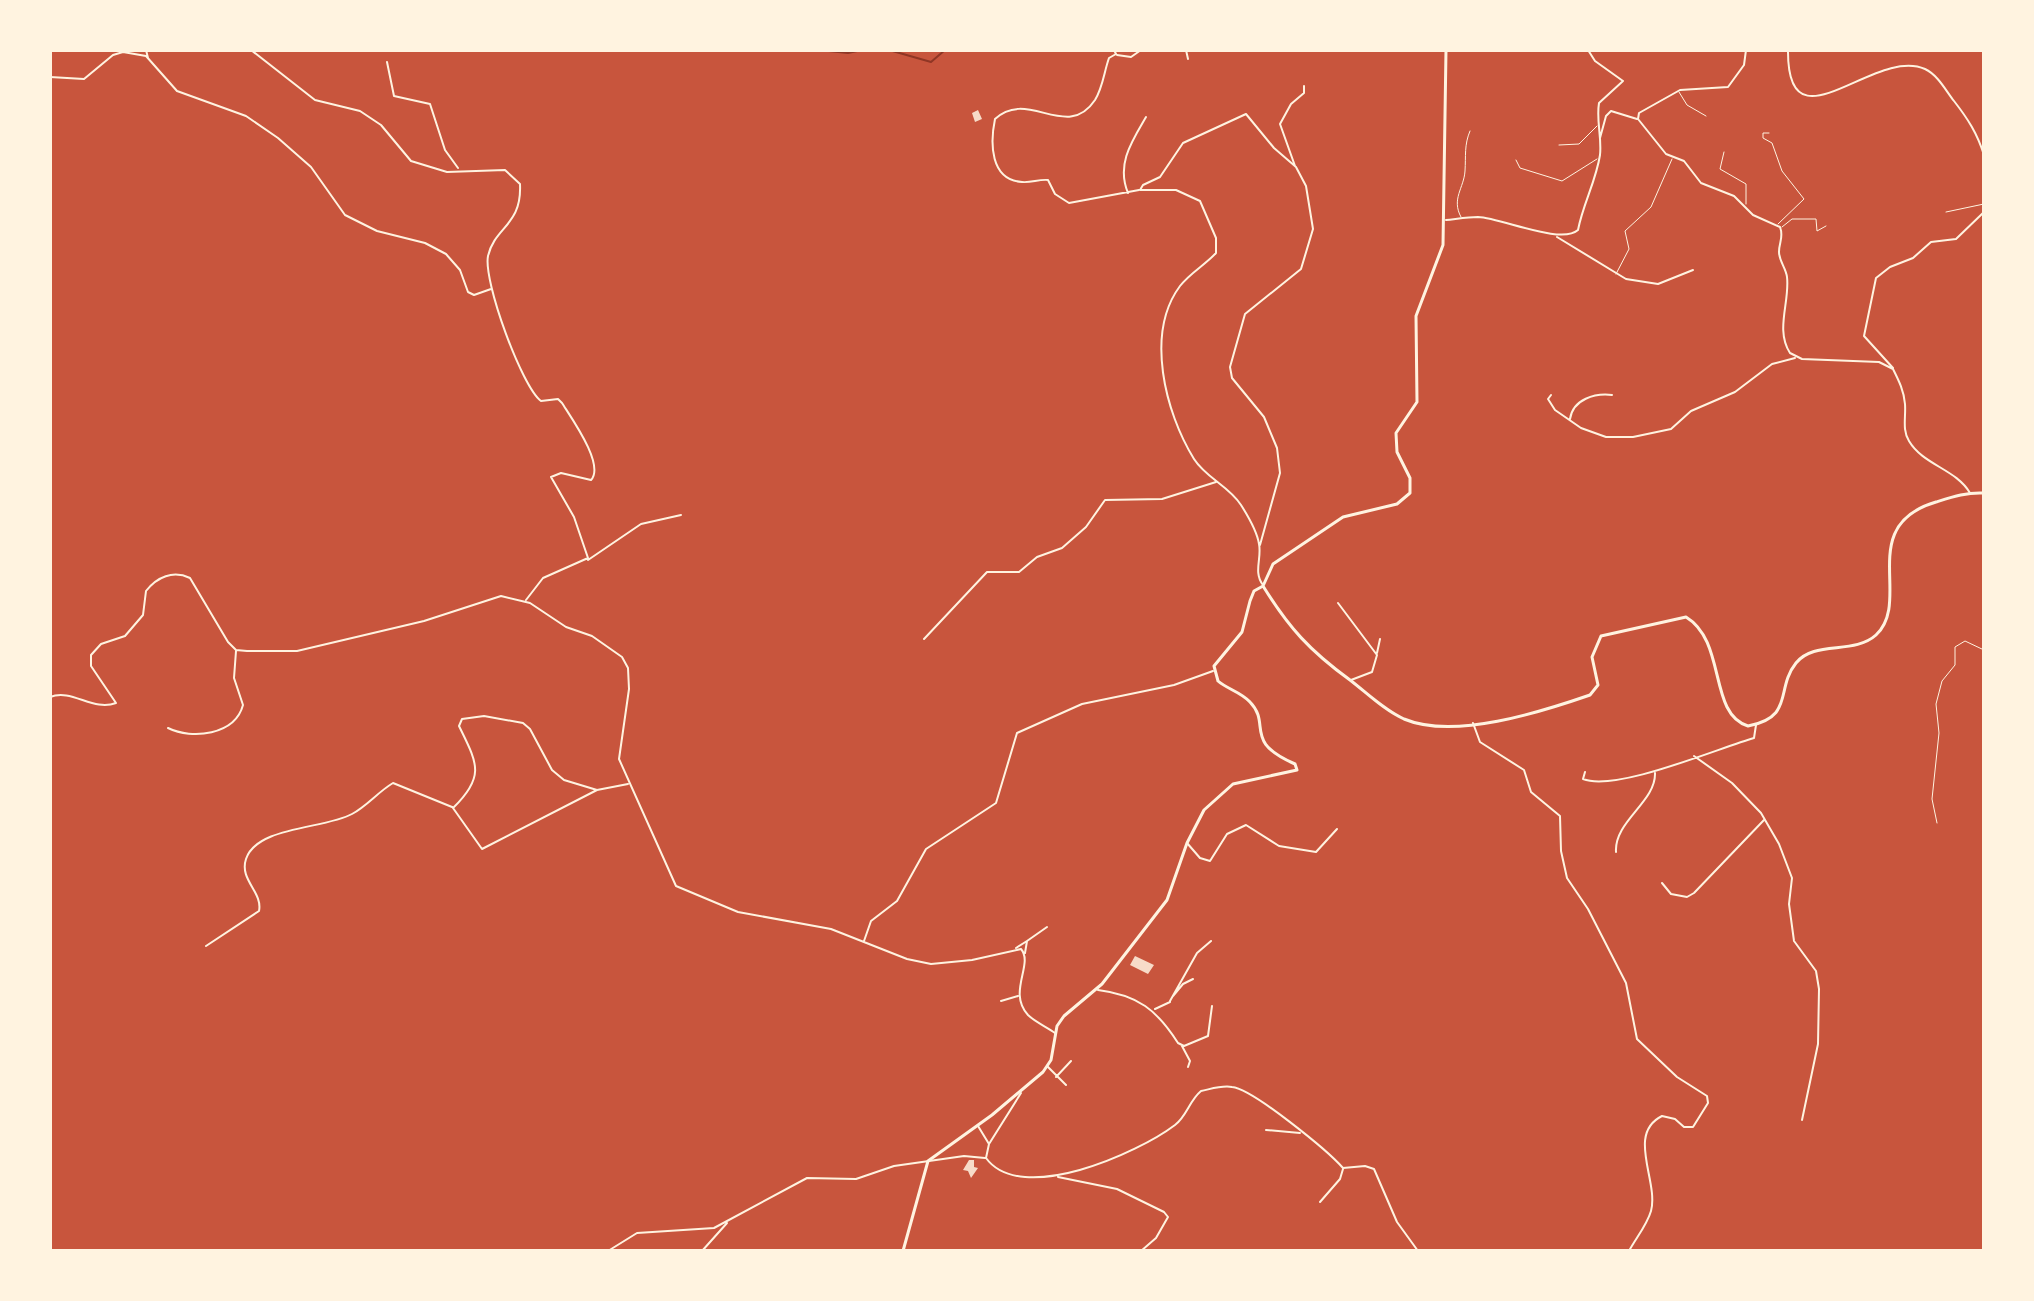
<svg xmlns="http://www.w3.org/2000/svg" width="2034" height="1301" font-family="Jost,sans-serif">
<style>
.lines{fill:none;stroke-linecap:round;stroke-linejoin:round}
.stream{stroke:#8f3625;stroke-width:2}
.building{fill:#f7dbc8}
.path{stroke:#fff3e0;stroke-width:1}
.service{stroke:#fff3e0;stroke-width:1}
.minor{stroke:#fff3e0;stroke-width:2}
.tertiary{stroke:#fff3e0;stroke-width:3}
</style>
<rect width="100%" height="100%" fill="#c8553d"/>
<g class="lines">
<path class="stream" d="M 819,50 L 848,53 L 862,50
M 889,50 L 931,62 L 945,50"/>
</g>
<path class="building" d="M 978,110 L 982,119 L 975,122 L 972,113 Z
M 1135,956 L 1154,965 L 1148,974 L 1130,965 Z
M 969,1160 L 974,1160 L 974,1167 L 978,1168 L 971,1178 L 968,1171 L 963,1170 Z"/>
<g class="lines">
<path class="path" d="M 1937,823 L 1932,799 L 1939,733 L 1936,704 L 1942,681 L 1955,665 L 1955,647 L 1965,641 L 1984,650"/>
<path class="service" d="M 1679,92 L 1687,105 L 1706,116
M 1769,133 L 1763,133 L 1763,138 L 1772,143 L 1782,171 L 1804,199 L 1778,224
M 1559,145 L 1579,144 L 1597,126
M 1724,152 L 1720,169 L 1746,184 L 1746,204
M 1516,160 L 1520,168 L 1562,181 L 1597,159
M 1946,212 L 1984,204
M 1461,217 C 1451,199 1464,188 1465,171 C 1466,156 1464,145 1470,131
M 1782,227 L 1792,219 L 1816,219 L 1817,231 L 1826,226
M 1616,274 L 1629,249 L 1625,231 L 1651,207 L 1672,159"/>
<path class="minor" d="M 146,50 L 148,58
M 251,50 L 315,100 L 360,111 L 381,125 L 411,161 L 447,172 L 505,170 L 520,184 C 522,226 495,226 488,256 C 483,281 522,387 541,401 L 558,399 L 562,403 C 572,419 605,465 591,480 L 561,473 L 551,477 L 574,517 L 588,558 L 543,578 L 526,600
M 1114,50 L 1116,54 L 1109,58 C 1104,72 1103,87 1095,100 C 1067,142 1028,88 995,119 C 990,143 990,180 1022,182 C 1031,183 1039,179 1048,180 L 1055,194 L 1069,203 L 1139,190
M 1186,50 L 1188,59
M 1746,50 L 1744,65 L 1728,87 L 1680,90 L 1639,113 L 1638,119 L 1666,154 L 1684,161 L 1701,183 L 1734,196 L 1753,215 L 1780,227 C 1784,237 1779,242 1779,252 C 1779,261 1786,268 1787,277 C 1790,302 1775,330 1790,353 L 1802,359 L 1879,362 L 1893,369 C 1899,381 1904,391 1905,404 C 1906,417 1902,430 1909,441 C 1923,465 1956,469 1970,493
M 1788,50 C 1787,154 1874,46 1925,69 C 1938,75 1946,91 1954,101 C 1968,119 1977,133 1984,155
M 1117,55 L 1131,57 L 1141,50
M 387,62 L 394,96 L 430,104 L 445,150 L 458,168
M 50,77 L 84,79 L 113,55 L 123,52 L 146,56 L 177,91 L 246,116 L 278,138 L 311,167 L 345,215 L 377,231 L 425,243 L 446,254 L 460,270 L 468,292 L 474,295 L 491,289
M 1600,138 L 1606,116 L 1611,111 L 1637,119
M 1295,166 L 1280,124 L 1291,104 L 1304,93 L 1304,86
M 1128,193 C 1116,164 1132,141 1146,117
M 1446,220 C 1456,219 1468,217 1478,217 C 1502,218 1561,245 1578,230 C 1583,204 1596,181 1600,155 C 1602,137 1596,121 1599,103 L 1623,81 L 1595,61 L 1588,50
M 1557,237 L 1626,279 L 1658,284 L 1693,270
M 1893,368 L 1864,336 L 1876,278 L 1890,267 L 1913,258 L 1931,242 L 1956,239 L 1984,212
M 1551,395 L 1548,399 L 1555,410 L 1581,428 L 1606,437 L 1633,437 L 1671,429 L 1691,411 L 1735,392 L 1772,364 L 1795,358
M 1570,419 C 1573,399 1595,393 1612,395
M 1260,545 L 1280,473 L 1277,448 L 1264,417 L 1232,378 L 1230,367 L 1245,314 L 1301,269 L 1313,229 L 1306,186 L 1296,167 L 1274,148 L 1246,114 L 1183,143 L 1160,177 L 1143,185 L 1140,190 L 1176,190 L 1200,201 L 1216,238 L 1216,253 C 1205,265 1190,273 1180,286 C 1145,333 1165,412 1194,459 C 1206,478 1229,486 1241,505 C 1248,516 1257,531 1259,544 C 1262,558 1253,572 1263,585
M 588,560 L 641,524 L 681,515
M 1338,603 L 1377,655 L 1372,672 L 1351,680
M 924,639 L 987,572 L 1019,572 L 1037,557 L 1062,548 L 1086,527 L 1105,500 L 1162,499 L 1216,482
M 1377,653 L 1380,639
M 50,697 C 72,688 93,712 116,703 L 91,666 L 91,655 L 101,644 L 125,636 L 143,615 L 146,591 C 157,577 173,570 190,578 L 228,642 L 236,650 L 247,651 L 297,651 L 424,621 L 501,596 L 530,603 L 566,627 L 592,636 L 622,657 L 628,668 L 629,689 L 619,759 L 676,886 L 738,912 L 831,929 L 907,959 L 931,964 L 972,960 L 1021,949 C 1034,964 1007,992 1028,1015 C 1035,1022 1047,1027 1055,1033
M 1473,723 L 1480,742 L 1524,770 L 1531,792 L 1560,816 L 1561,851 L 1567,878 L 1588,909 L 1626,983 L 1637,1039 L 1677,1077 L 1707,1096 L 1708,1103 L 1693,1127 L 1684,1127 L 1675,1119 L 1662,1116 C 1626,1134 1659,1181 1651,1211 C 1647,1225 1636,1238 1629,1251
M 168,728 C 192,740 235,735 243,705 L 234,678 L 236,651
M 1694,756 L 1732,783 L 1761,813 L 1779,844 L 1792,878 L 1789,904 L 1794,941 L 1816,971 L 1819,989 L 1818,1044 L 1802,1120
M 1585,772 L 1583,779 C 1616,792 1716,749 1754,738 L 1756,725
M 597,790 L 482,849 L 453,808 C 486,776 477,763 459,726 L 462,719 L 484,716 L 523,723 L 530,729 L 552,770 L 564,780 L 597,790 L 628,784
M 1187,843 L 1200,858 L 1210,861 L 1227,834 L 1246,825 L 1279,846 L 1316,852 L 1337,829
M 1616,852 C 1614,821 1656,802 1655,773
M 1662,883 L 1671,894 L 1687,897 L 1694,893 L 1764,820
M 864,941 L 871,921 L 897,901 L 926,849 L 996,803 L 1017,733 L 1082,704 L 1174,685 L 1213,671
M 206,946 L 259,911 C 263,892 239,880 246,859 C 257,826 325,829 352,814 C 367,806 378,792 393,783 L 452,807
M 1016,948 L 1027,941
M 1025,953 L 1027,941 L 1047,927
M 1098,990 C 1138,995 1157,1010 1178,1043 L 1184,1046 L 1208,1036 L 1212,1006
M 1173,996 L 1183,984 L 1193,979
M 1001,1001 L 1018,996
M 1170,1001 L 1197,953 L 1211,941
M 1155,1009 L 1170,1002
M 1182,1046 L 1190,1061 L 1188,1067
M 1047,1066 L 1066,1085
M 1056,1077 L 1071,1061
M 978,1126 L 989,1144 L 1021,1093
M 1266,1130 L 1300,1133
M 989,1144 L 986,1158 C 1021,1206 1138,1153 1175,1125 C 1187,1116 1189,1101 1201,1091 C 1211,1089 1222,1085 1232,1087 C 1253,1089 1328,1151 1343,1168 L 1365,1166 L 1374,1169 L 1397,1222 L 1418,1251
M 1058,1177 L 1117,1189 L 1164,1212 L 1168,1217 L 1156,1238 L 1141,1251
M 1320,1202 L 1340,1179 L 1343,1169
M 608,1251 L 637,1233 L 714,1228 L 807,1178 L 856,1179 L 894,1166 L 964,1156 L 985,1158
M 702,1251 L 727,1223"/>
<path class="tertiary" d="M 1263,586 C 1289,628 1310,651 1350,680 C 1367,693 1384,710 1404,719 C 1454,740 1541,712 1590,695 L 1598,685 L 1592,657 L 1601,636 L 1686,617 C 1727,642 1708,714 1748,726 C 1795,717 1775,689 1796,663 C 1814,640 1854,655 1876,635 C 1913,600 1855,526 1936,502 C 1952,497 1967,492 1984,493
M 903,1251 L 928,1161 L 992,1115 L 1043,1072 L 1051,1060 L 1057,1026 L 1064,1016 L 1102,984 L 1167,900 L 1187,843 L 1204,810 L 1233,784 L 1297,770 L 1295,764 C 1242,741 1272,725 1250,702 C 1241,692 1227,689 1218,681 L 1214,666 L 1242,632 L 1250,601 L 1254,591 L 1263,586 L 1273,564 L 1343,517 L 1397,504 L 1410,493 L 1410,478 L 1397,452 L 1396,433 L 1417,402 L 1416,316 L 1443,245 L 1446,50"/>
</g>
<rect width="2034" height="1301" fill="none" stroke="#fff3e0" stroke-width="104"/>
</svg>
